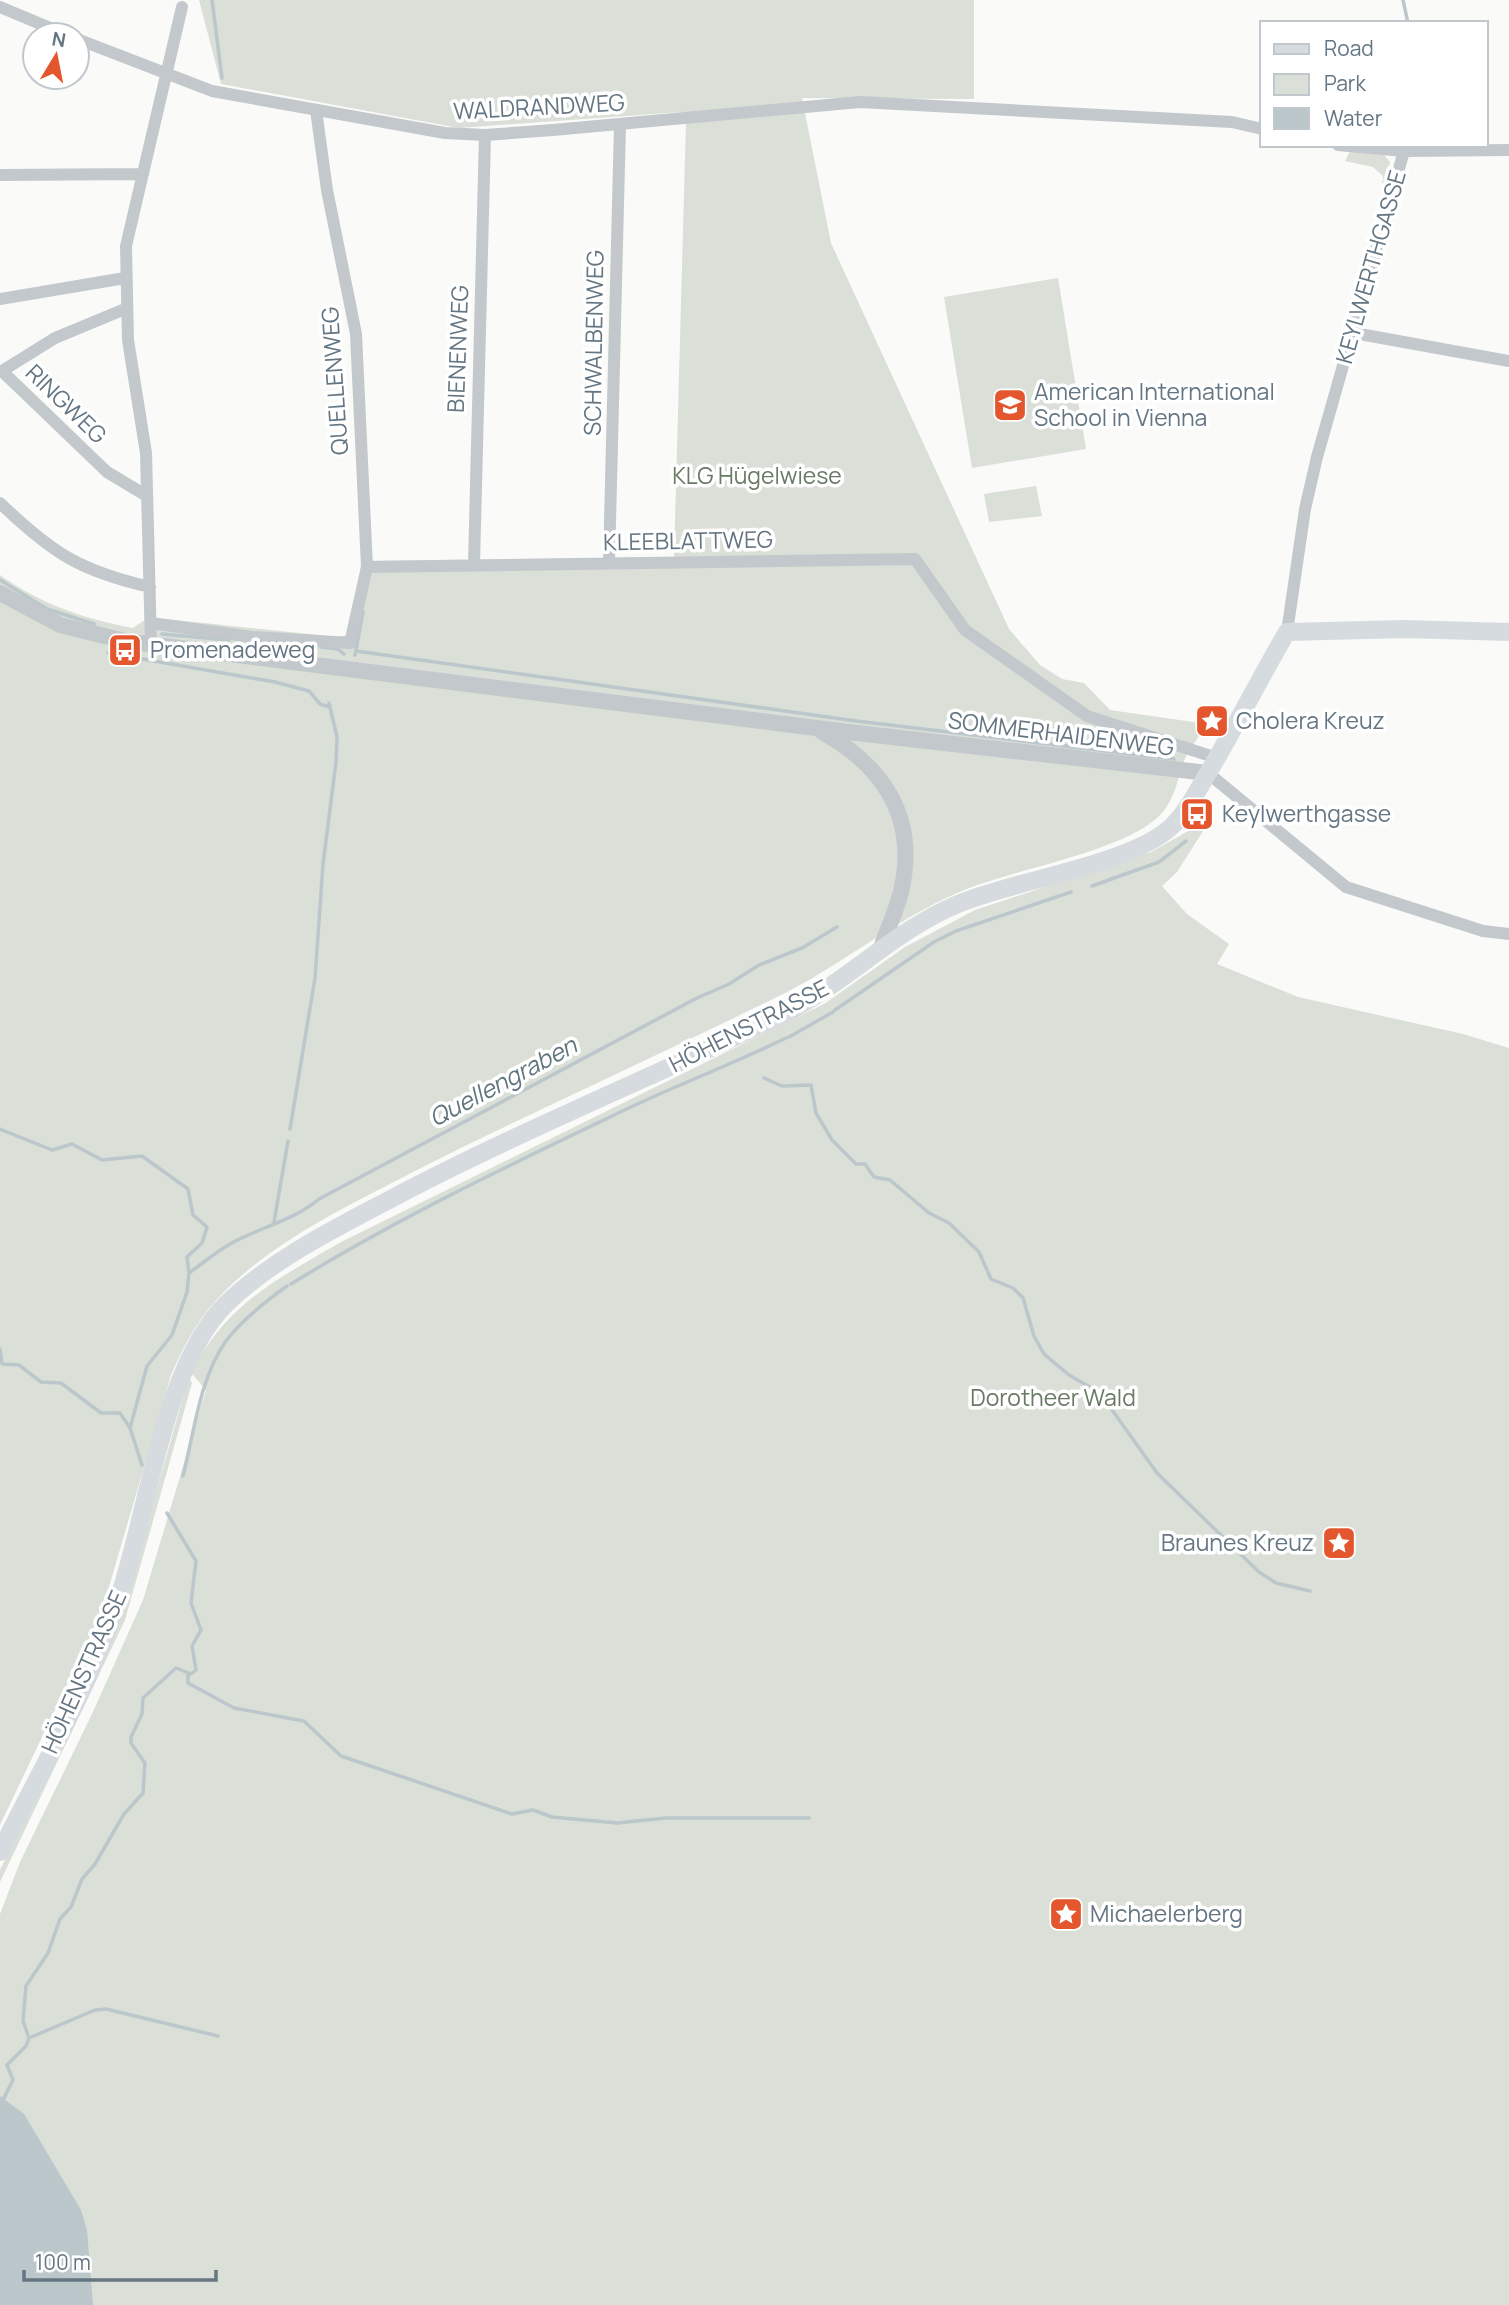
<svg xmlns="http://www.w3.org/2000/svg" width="1509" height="2305" font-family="Manrope,sans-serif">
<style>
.green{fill:#dadfd7}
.water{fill:#bbc7cb}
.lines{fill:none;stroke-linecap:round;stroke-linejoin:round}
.stream{stroke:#bbc7cb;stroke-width:3.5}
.minor{stroke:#c3c8cc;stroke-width:12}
.tertiary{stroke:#c3c8cc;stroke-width:16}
.secondary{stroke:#d6dbdf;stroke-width:18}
.labels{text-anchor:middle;stroke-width:7;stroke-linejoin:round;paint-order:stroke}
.street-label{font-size:23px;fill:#657683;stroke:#fff}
.poi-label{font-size:23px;fill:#657683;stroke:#fff;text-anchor:start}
.park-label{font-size:23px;fill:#687a64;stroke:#fff}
.water-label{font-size:24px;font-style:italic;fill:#60757c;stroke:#fff}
</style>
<rect width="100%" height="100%" fill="#fafaf8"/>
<path class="green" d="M 199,0 L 974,0 L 974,99 L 802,98 L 831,243 L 1009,629 L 1040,665 L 1062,679 L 1084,683 L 1110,710 L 1207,724 C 1200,736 1189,748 1184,761 C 1177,781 1174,803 1157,818 C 1116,854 1011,869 957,893 C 893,921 839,967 777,997 C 657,1056 536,1110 417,1170 C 352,1204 278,1238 225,1291 C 200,1315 185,1343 171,1375 L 101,1614 L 0,1825 L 0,575 C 41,604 84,619 133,628 L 143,621 L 166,619 L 338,637 L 348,635 L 362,561 L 674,557 L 686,122 L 681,112 L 459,128 L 221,84 Z
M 1350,151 L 1384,155 L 1390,162 L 1381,202 L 1383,176 L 1373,167 L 1345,161 Z
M 1058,278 L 1086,449 L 972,468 L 944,297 Z
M 1036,486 L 1042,516 L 989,522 L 984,494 Z
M 1199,825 L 1205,828 L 1177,872 L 1162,886 L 1187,914 L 1229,944 L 1217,964 L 1298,997 L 1463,1034 L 1509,1048 L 1509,2305 L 0,2305 L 0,1914 L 20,1862 L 92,1714 L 143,1600 L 206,1390 L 191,1373 C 227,1303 276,1280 341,1242 L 824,1004 L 905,947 L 975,910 L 1151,852 Z
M 189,1377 L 192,1383 L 125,1620 L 0,1882 L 0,1870 L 47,1771 L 147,1524 Z"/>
<path class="water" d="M 0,2096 L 24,2114 L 81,2210 L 87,2230 L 93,2305 L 0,2305 Z"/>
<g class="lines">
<path class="stream" d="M 212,0 L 222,78
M 1403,0 L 1408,23
M 0,580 L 47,609 L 94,624
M 162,634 L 229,640
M 321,647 L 338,649 L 344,654
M 356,651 L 856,721 L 1174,759
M 108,653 L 275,682 L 309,691 L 320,704 L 329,707
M 355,655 L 363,612
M 1092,886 L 1159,862 L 1186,841
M 835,1010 L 934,942 L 956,931 L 1071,892
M 789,1037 L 833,1012
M 764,1078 L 782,1086 L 811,1085 L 816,1113 L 832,1140 L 856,1164 L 865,1164 L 874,1177 L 890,1180 L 929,1213 L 949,1223 L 979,1252 L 991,1279 L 1013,1288 L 1023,1298 L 1034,1336 L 1044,1354 L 1069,1375 L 1100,1393 L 1157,1473 L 1259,1572 L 1276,1583 L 1310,1591
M 0,1129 L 52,1150 L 72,1144 L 102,1160 L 142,1156 L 188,1189 L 193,1215 L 207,1227 L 202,1243 L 187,1257 L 189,1273 L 187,1292 L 172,1335 L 147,1366 L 130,1428 L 142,1465
M 290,1129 L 315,978 L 323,864 L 336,762 L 337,737 L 329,703
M 274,1222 L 288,1141
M 189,1273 C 203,1263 216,1252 230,1244 C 260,1227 293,1221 319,1199 L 697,998 L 729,984 L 759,965 L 802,948 L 837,927
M 291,1284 C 399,1217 516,1162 631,1107 C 682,1083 735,1063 786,1038
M 0,1349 L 2,1364 L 19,1365 L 41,1382 L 61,1383 L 101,1413 L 120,1413 L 130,1428
M 183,1476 C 194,1433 200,1377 226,1341 C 242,1320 266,1301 287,1286
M 188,1673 L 188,1683 L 234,1708 L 304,1721 L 341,1756 L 512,1814 L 533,1810 L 552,1817 L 617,1823 L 666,1818 L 809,1818
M 29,2038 L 95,2010 L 106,2009 L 218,2036
M 3,2100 L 13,2080 L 7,2065 L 26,2046 L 29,2038 L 23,2021 L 26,1986 L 48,1953 L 60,1919 L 71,1907 L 82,1879 L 95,1864 L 124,1814 L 143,1793 L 145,1763 L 131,1743 L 131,1737 L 142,1714 L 143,1698 L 176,1668 L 191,1674 L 196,1670 L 192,1646 L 201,1630 L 191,1603 L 196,1561 L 167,1513"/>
<path class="minor" d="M 0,7 L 67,35
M 77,39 L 212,91 L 445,133 L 485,135 L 553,130 L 860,102 L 1232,122 L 1262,129
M 1338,145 L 1404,151 L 1509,150
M 0,175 L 142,174
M 0,299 L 125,278
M 125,309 L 55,338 L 2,371 L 107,472 L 147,496
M 1354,333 L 1509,361
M 0,503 C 52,553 80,571 150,587
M 609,562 L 620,125
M 474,564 L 485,135
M 367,567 L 915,559 L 965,630 L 1087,716 L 1217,758
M 151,623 L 252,637 L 350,643 L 367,567 L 356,334 L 327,190 L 316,110
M 1287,632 L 1305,509 L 1317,457 L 1404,151
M 151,645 L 146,453 L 128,340 L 126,246 L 182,7
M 1208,773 L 1346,887 L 1483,931 L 1509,934"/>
<path class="tertiary" d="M 0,593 L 60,625 L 125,641 L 848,732 L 1208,773
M 822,732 C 882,765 917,816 902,887 C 898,908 888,927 881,948"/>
<path class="secondary" d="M 0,1852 C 39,1773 85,1695 114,1612 C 147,1524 161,1367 227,1303 C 272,1260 332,1230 387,1201 C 515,1133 650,1078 782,1015 C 845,984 893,931 958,904 C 1014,880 1130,865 1171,827 C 1187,812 1197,791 1208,773 C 1236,726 1260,678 1287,632 L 1404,629 L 1509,632"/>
</g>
<defs>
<g id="school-square" transform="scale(1.75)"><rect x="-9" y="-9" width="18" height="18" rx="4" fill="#e4572e" stroke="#fff"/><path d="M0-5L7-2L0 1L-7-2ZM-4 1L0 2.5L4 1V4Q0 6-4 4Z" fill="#fff"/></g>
<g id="bus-square" transform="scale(1.75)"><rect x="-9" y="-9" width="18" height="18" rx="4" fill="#e4572e" stroke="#fff"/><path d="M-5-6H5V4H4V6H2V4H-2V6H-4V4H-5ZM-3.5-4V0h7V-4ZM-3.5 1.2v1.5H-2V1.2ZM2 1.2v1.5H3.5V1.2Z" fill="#fff"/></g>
<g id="sight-square" transform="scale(1.75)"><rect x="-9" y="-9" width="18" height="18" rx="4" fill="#e4572e" stroke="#fff"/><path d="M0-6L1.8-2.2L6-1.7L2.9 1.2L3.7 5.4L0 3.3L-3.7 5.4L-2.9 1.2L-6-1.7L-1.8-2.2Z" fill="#fff"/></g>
</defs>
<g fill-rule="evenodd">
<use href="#school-square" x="1010" y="405"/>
<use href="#bus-square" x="125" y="650"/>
<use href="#sight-square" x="1212" y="721"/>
<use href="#bus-square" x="1197" y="814"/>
<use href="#sight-square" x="1339" y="1543"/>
<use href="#sight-square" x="1066" y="1914"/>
</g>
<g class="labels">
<g class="street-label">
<text transform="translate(539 107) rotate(-3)" y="8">WALDRANDWEG</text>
<text transform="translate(1371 267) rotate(-74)" y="8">KEYLWERTHGASSE</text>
<text transform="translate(594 343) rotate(-89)" y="8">SCHWALBENWEG</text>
<text transform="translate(458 349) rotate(-88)" y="8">BIENENWEG</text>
<text transform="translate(335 381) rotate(-94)" y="8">QUELLENWEG</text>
<text transform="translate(66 404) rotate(44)" y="8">RINGWEG</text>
<text transform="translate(688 541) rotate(-1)" y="8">KLEEBLATTWEG</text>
<text transform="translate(1061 734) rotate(7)" y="8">SOMMERHAIDENWEG</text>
<text transform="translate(749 1026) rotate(-27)" y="8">HÖHENSTRASSE</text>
<text transform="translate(84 1672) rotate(-66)" y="8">HÖHENSTRASSE</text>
</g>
<g class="poi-label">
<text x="1034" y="400">American International<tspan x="1034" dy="26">School in Vienna</tspan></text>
<text x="150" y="658">Promenadeweg</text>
<text x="1236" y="729">Cholera Kreuz</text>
<text x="1222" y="822">Keylwerthgasse</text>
<text x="1314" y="1551" text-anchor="end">Braunes Kreuz</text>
<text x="1090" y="1922">Michaelerberg</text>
</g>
<g class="park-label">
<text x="757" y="484">KLG Hügelwiese</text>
<text x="1053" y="1406">Dorotheer Wald</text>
</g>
<g class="water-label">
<text transform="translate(503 1082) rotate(-28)" y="8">Quellengraben</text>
</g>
</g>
<rect x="1260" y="21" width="228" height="126" fill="#ffffff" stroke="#c1c8cd" stroke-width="2"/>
<rect x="1274" y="44" width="35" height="10" fill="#d6dbdf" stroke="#c1c8cd" stroke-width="2"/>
<text x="1324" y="56" font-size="21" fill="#657683">Road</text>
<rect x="1274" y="74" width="35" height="21" fill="#dadfd7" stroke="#c1c8cd" stroke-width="2"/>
<text x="1324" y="91" font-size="21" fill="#657683">Park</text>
<rect x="1274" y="108" width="35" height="21" fill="#bbc7cb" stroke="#c1c8cd" stroke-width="2"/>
<text x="1324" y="126" font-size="21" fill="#657683">Water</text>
<g transform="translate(56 56) rotate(10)"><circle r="33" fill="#ffffff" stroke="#c1c8cd" stroke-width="2"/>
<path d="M0-5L12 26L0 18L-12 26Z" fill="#e4572e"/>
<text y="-10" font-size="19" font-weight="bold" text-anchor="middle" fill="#657683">N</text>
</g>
<path d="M24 2270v10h192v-10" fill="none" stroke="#657683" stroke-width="3.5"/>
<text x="35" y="2270" font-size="21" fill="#657683" stroke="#ffffff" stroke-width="5" paint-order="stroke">100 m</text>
</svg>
